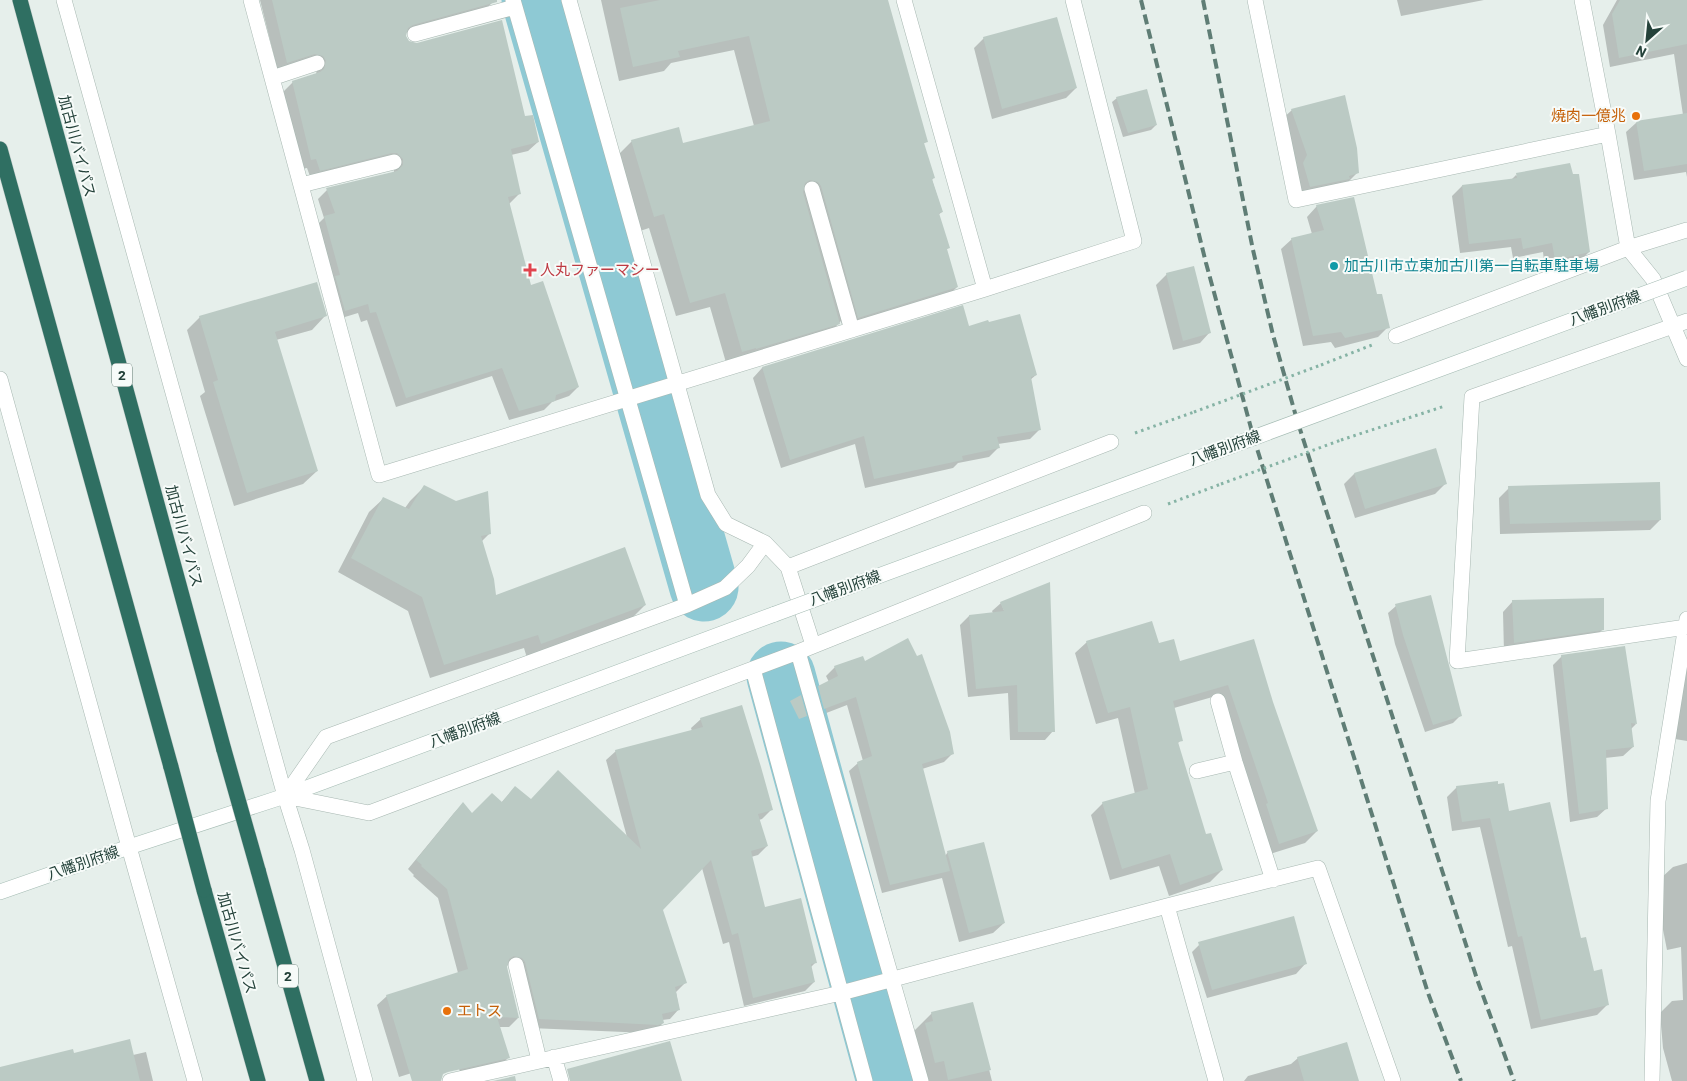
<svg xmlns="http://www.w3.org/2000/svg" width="1687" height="1081" font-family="Barlow,'Noto Sans JP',sans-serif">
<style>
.shadow{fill:#0003}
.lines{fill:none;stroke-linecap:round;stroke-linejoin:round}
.river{stroke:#8ec9d4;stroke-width:69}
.building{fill:#bbcac4}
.service-casing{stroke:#a8b8b2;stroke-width:16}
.minor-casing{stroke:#a8b8b2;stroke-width:16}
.tertiary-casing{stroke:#a8b8b2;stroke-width:16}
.secondary-casing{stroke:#a4bbb3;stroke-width:16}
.motorway-casing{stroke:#c2cac8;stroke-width:16}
.path{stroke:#86b3a5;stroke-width:3;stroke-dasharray:2.5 4;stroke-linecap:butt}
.service{stroke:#fff;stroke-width:15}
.minor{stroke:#fff;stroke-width:15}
.tertiary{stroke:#fff;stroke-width:15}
.secondary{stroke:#fff;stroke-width:15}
.motorway{stroke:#2f6f62;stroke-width:15}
.rail{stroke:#5f7d75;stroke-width:4;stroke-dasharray:10 5;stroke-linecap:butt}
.secondary-bridge-casing{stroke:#a4bbb3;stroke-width:16;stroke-linecap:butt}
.motorway-bridge-casing{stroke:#c2cac8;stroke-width:16;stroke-linecap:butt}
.path-bridge{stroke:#86b3a5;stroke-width:3;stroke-dasharray:2.5 4;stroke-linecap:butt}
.secondary-bridge{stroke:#fff;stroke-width:15}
.motorway-bridge{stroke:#2f6f62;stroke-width:15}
.food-dot{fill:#e8710a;stroke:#f7fbf9;stroke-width:2}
.culture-dot{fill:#0f9aa8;stroke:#f7fbf9;stroke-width:2}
.health-dot{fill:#e0444e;stroke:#f7fbf9;stroke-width:2}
.labels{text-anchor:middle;stroke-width:4;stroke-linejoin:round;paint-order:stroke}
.shield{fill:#f7fbf9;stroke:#637a73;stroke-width:1}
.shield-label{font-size:14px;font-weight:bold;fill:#24423a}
.food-label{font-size:15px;fill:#c56008;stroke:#f7fbf9;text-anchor:end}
.street-label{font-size:15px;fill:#24423a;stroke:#f7fbf9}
.culture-label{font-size:15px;fill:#0d838f;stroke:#f7fbf9;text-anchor:start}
.health-label{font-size:15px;fill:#be3a42;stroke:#f7fbf9;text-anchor:start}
</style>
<rect width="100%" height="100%" fill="#e6efeb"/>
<path class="shadow" d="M 260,0 L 491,0 L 492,3 L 482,12 L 405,33 L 405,36 L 408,42 L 524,118 L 538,142 L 528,151 L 511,155 L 519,194 L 509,204 L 530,287 L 578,387 L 569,396 L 552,402 L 544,410 L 509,420 L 492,376 L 396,407 L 367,320 L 361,322 L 358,313 L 335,320 L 316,226 L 324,218 L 318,199 L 327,190 L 394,173 L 394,169 L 311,179 L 307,168 L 302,169 L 283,92 L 293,82 L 316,74 L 317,70 L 278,72 Z
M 601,0 L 887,0 L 926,142 L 923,144 L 934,177 L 932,180 L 942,212 L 938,215 L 948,248 L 946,250 L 957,287 L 942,302 L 844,332 L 841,321 L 825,338 L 727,366 L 710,307 L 676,316 L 649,228 L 640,231 L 618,155 L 632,141 L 682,145 L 754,126 L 734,50 L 671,63 L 664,71 L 619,81 Z
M 1397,0 L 1484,0 L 1401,16 Z
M 1617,0 L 1687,0 L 1687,177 L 1686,172 L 1634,180 L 1626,132 L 1636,123 L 1683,115 L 1674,54 L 1610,67 L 1603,25 Z
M 984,38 L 1076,88 L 1066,98 L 992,119 L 974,48 Z
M 1117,98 L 1156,125 L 1151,130 L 1123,137 L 1112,102 Z
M 1292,110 L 1357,173 L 1347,183 L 1300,197 L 1293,174 L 1297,166 L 1281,120 Z
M 1516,175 L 1589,252 L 1579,262 L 1545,269 L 1543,252 L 1513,258 L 1511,247 L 1460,253 L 1452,196 L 1462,186 L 1511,180 Z
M 1317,206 L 1376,295 L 1388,327 L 1378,337 L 1335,348 L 1331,342 L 1303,346 L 1281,249 L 1292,239 L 1312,234 L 1307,217 Z
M 1167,274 L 1210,332 L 1200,343 L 1173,350 L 1156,285 Z
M 962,307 L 968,327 L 988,324 L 1036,375 L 1030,380 L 1039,430 L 1030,439 L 998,444 L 998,448 L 989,457 L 958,463 L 953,468 L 865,488 L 855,444 L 781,468 L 753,378 L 762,368 Z
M 325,316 L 312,330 L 276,340 L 317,471 L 303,484 L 234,506 L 200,396 L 205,392 L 187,330 L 200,317 Z
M 1354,474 L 1445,484 L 1435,494 L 1355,518 L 1344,484 Z
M 424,487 L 490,533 L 481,542 L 494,597 L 645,605 L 631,619 L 527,658 L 524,648 L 430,678 L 408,611 L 338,572 L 369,512 L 383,499 L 405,508 L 410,501 Z
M 1509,488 L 1660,520 L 1650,530 L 1500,534 L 1499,498 Z
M 1513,601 L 1603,629 L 1593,639 L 1504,653 L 1503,612 Z
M 1001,603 L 1053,731 L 1045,740 L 1010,740 L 1008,693 L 968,697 L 960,625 L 969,616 L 993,613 L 992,611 Z
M 1396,606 L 1461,715 L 1453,723 L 1425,732 L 1395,644 L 1388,613 Z
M 1087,642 L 1158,645 L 1179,663 L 1272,702 L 1317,831 L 1305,843 L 1267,855 L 1216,696 L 1174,708 L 1181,740 L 1177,744 L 1205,836 L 1222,870 L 1210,882 L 1169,896 L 1159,866 L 1110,880 L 1091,815 L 1103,803 L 1135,794 L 1118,718 L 1096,724 L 1075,653 Z
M 1687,642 L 1687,741 L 1675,739 Z
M 1562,656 L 1636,724 L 1631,729 L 1633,747 L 1623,756 L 1605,758 L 1607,808 L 1597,817 L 1570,822 L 1553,665 Z
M 865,663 L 952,754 L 944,762 L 922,769 L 945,856 L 948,852 L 1004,923 L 993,933 L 959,942 L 942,878 L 882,893 L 849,771 L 858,763 L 863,761 L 847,705 L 816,717 L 810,696 L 818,687 L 829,682 L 826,676 L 835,667 Z
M 701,719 L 771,810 L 762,819 L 759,820 L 767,846 L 758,855 L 751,857 L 764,909 L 816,962 L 811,967 L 814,982 L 805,991 L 744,1006 L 729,942 L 723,944 L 702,868 L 661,910 L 685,983 L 676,992 L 679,1009 L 670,1019 L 662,1020 L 663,1023 L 654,1032 L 648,1033 L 530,1028 L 513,967 L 506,965 L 518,1018 L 509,1027 L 499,1027 L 508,1058 L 499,1067 L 461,1075 L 456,1059 L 399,1077 L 377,1005 L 387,996 L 458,973 L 438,898 L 413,876 L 414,875 L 408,869 L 454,813 L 463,804 L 472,815 L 501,803 L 515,787 L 530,800 L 627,837 L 606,760 L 616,751 L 692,731 L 691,728 Z
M 1457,787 L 1507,813 L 1580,940 L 1607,1005 L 1597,1015 L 1531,1029 L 1512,946 L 1508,947 L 1480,827 L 1452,831 L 1447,797 Z
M 1687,863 L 1687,1081 L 1672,1081 L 1663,1048 L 1660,1013 L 1672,1001 L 1683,1000 L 1681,947 L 1667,950 L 1656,894 L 1660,879 L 1673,867 Z
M 1202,942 L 1306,963 L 1296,974 L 1207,998 L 1192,952 Z
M 972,1003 L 992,1081 L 922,1081 L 914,1031 L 932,1013 Z
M 146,1052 L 153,1081 L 0,1081 L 0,1068 L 73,1054 L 133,1055 Z
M 1298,1058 L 1357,1081 L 1244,1081 L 1248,1076 L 1291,1064 Z"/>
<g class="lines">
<path class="river" d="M 536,0 L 704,587
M 781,676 L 891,1081"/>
</g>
<path class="building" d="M 272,0 L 497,0 L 497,2 L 413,25 L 408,28 L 406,36 L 409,41 L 417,43 L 502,20 L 525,116 L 533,115 L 539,142 L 511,149 L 521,194 L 508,197 L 531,285 L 543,281 L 579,387 L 556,395 L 555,401 L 519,411 L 502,368 L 406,398 L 376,312 L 370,313 L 368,304 L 345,311 L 335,276 L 340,275 L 324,216 L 335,213 L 326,188 L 397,171 L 403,165 L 403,159 L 397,153 L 392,153 L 320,171 L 316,159 L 311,160 L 292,81 L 320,72 L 324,69 L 326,61 L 323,56 L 315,54 L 287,63 Z
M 660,0 L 888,0 L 928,142 L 924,143 L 935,178 L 932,179 L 943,212 L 939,213 L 950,248 L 947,249 L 958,287 L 858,318 L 821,186 L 818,182 L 810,180 L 805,183 L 803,192 L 840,324 L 756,349 L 756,348 L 742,352 L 725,293 L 690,303 L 664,214 L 654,217 L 631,140 L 679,127 L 683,143 L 770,121 L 749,36 L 678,51 L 680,57 L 633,67 L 620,8 Z
M 1620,0 L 1687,0 L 1687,44 L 1619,58 L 1612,14 Z
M 1057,17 L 1077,88 L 1002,109 L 983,37 Z
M 1147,89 L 1157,125 L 1128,133 L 1116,97 Z
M 1345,95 L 1357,148 L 1359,173 L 1349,176 L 1350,179 L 1310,187 L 1303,163 L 1307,155 L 1291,109 Z
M 1687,113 L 1687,164 L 1644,171 L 1636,121 Z
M 1570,163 L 1573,174 L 1579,174 L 1590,252 L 1555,260 L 1552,243 L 1523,249 L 1521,238 L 1469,244 L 1462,185 L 1517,178 L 1516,173 Z
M 1354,197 L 1377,294 L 1382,294 L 1390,328 L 1345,338 L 1341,332 L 1313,336 L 1291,238 L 1324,230 L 1316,205 Z
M 1194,266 L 1211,333 L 1183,341 L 1166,273 Z
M 317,282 L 327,316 L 275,332 L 318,471 L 247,493 L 213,382 L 218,380 L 199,316 Z
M 963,305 L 969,326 L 988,320 L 989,322 L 1020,314 L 1037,375 L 1031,377 L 1041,430 L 997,437 L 1000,448 L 962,456 L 963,460 L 874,479 L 864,436 L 790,460 L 762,367 Z
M 1436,448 L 1447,484 L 1365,509 L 1354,473 Z
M 1660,482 L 1661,520 L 1510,524 L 1508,486 Z
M 424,485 L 456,501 L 488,491 L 491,534 L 481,536 L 494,579 L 496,595 L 625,547 L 646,605 L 541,644 L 538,635 L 444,665 L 422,597 L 351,558 L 383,497 L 409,509 Z
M 1050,582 L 1055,732 L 1018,732 L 1017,685 L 976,689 L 969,615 L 1004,611 L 1000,602 Z
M 1431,595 L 1462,716 L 1433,725 L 1403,635 L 1395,604 Z
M 1604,598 L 1604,630 L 1514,643 L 1512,600 Z
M 1152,621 L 1159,643 L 1174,639 L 1180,661 L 1254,639 L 1273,702 L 1318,831 L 1279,844 L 1266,804 L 1268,803 L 1228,685 L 1173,701 L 1183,741 L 1178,742 L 1206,834 L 1211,833 L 1223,870 L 1180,885 L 1170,854 L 1122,869 L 1102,802 L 1148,789 L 1130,707 L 1108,713 L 1086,641 Z
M 908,638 L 917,656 L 922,654 L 950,732 L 954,754 L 922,764 L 950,871 L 890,885 L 857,762 L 872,756 L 856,697 L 824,709 L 818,686 L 838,676 L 834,666 L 863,656 L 865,661 Z
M 1625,646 L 1637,724 L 1631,723 L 1634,747 L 1606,750 L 1608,809 L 1579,814 L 1561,655 Z
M 801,695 L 807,716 L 799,719 L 790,701 Z
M 742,705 L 761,767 L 773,810 L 758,814 L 768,846 L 751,851 L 765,907 L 801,898 L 817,963 L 811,964 L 815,982 L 753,998 L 738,933 L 732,935 L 711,860 L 663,910 L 687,983 L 675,987 L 680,1010 L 662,1014 L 664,1023 L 658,1025 L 539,1019 L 525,962 L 522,958 L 514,956 L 509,959 L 507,967 L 519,1018 L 497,1017 L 510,1058 L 448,1072 L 443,1074 L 441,1081 L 412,1081 L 386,995 L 468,969 L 447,889 L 421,866 L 422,865 L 416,860 L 463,802 L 472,813 L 492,793 L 502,802 L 515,786 L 531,799 L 558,770 L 641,849 L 615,750 L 703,727 L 700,718 Z
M 1498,781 L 1498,784 L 1504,783 L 1509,811 L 1550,802 L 1581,938 L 1586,937 L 1594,971 L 1602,969 L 1609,1005 L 1541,1020 L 1522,936 L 1518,937 L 1490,818 L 1462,822 L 1456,786 Z
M 984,842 L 1005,923 L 969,933 L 947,851 Z
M 1294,916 L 1307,964 L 1212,990 L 1198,942 Z
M 973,1002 L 991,1070 L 948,1080 L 944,1061 L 935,1063 L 925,1023 L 933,1021 L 931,1012 Z
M 130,1039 L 140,1081 L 0,1081 L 0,1067 L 73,1049 L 74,1053 Z
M 670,1041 L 682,1081 L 570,1081 L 567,1069 Z
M 1347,1042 L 1359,1081 L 1304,1081 L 1297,1057 Z
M 515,1076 L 516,1081 L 493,1081 Z"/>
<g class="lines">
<g class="service-casing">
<path id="service" d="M 516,965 L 539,1060"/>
</g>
<g class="minor-casing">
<path id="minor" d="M 251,0 L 379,475 L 985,289 L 1134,241 L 1073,0
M 513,0 L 687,605
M 569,0 L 708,495 L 726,524 L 765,543 L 788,567 L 813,645
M 904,0 L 985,289
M 1255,0 L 1296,200 L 1608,134
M 1582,0 L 1608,134 L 1628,248 L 1653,279 L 1687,359
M 415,34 L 515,7
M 272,78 L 317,63
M 301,185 L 394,162
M 812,189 L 852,330
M 1396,336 L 1628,248 L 1687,230
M 0,379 L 129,847
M 788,567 L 1111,442
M 1686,627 L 1457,661 L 1472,397 L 1687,321
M 798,652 L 921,1081
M 753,669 L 865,1081
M 1218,701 L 1235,762 L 1273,880
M 1197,771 L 1235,762
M 285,796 L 369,813 L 798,652 L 1144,513
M 285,796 L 326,737 L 687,605 L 725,588 L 748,566 L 765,543
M 285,796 L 302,850 L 365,1081
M 1167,906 L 1216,1081
M 554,1057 L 561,1081
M 450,1081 L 841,993 L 1167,906 L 1318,868 L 1393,1081
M 1652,1081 L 1658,801 L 1687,619"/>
</g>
<g class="tertiary-casing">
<path id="tertiary" d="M 64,0 L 285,796
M 129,847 L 195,1081"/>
</g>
<g class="secondary-casing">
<path id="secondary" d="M 0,892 L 129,847 L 285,796 L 775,614"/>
</g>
<g class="motorway-casing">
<path id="motorway" d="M 20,0 L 224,750
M 0,149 L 171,767
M 258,870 L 317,1081
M 204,890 L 258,1081"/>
</g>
<path class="path" d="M 1321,365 L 1372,345
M 1135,433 L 1194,412
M 1341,440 L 1445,406
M 1168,504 L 1221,484"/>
<use href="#service" class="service"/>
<use href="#minor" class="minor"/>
<use href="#tertiary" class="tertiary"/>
<use href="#secondary" class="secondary"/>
<use href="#motorway" class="motorway"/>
<path class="rail" d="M 1141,0 L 1206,263 L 1254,439 L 1428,993 L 1461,1081
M 1203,0 L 1253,250 L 1273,335 L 1297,420 L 1477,979 L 1514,1081"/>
<g class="secondary-bridge-casing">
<path id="secondary-bridge" d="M 775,614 L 1687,278"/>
</g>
<g class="motorway-bridge-casing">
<path id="motorway-bridge" d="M 224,750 L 258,870
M 171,767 L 204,890"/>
</g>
<path class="path-bridge" d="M 1194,412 L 1321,365
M 1221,484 L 1341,440"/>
<use href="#secondary-bridge" class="secondary-bridge"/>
<use href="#motorway-bridge" class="motorway-bridge"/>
</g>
<g class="food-dot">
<circle cx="1636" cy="116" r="5"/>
<circle cx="447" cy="1011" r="5"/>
</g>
<circle class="culture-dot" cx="1334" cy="266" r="5"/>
<path class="health-dot" d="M527.5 262.5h5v5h5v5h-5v5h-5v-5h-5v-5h5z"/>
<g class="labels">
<g class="shield">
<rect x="112" y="363.5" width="20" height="23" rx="4"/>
<rect x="278" y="964.5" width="20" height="23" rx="4"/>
</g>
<g class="shield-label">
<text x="122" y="380">2</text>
<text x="288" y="981">2</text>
</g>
<g class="food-label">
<text x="1626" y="121">焼肉一億兆</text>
<text x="457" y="1016" text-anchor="start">エトス</text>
</g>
<g class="street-label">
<text transform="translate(77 146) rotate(75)" y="5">加古川バイパス</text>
<text transform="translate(1605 308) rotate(-20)" y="5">八幡別府線</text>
<text transform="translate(1225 448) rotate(-20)" y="5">八幡別府線</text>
<text transform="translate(184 536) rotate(75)" y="5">加古川バイパス</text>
<text transform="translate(845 588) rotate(-20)" y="5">八幡別府線</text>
<text transform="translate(465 730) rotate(-20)" y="5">八幡別府線</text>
<text transform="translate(83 863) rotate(-19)" y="5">八幡別府線</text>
<text transform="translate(237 943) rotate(74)" y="5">加古川バイパス</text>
</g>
<g class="culture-label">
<text x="1344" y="271">加古川市立東加古川第一自転車駐車場</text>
</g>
<g class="health-label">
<text x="540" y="275">人丸ファーマシー</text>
</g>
</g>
<g transform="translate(1647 40) rotate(207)" stroke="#f7fbf9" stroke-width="4" paint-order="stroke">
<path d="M0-4L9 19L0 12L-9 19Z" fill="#24423a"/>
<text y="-8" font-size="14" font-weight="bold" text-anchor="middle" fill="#24423a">N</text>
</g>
</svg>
